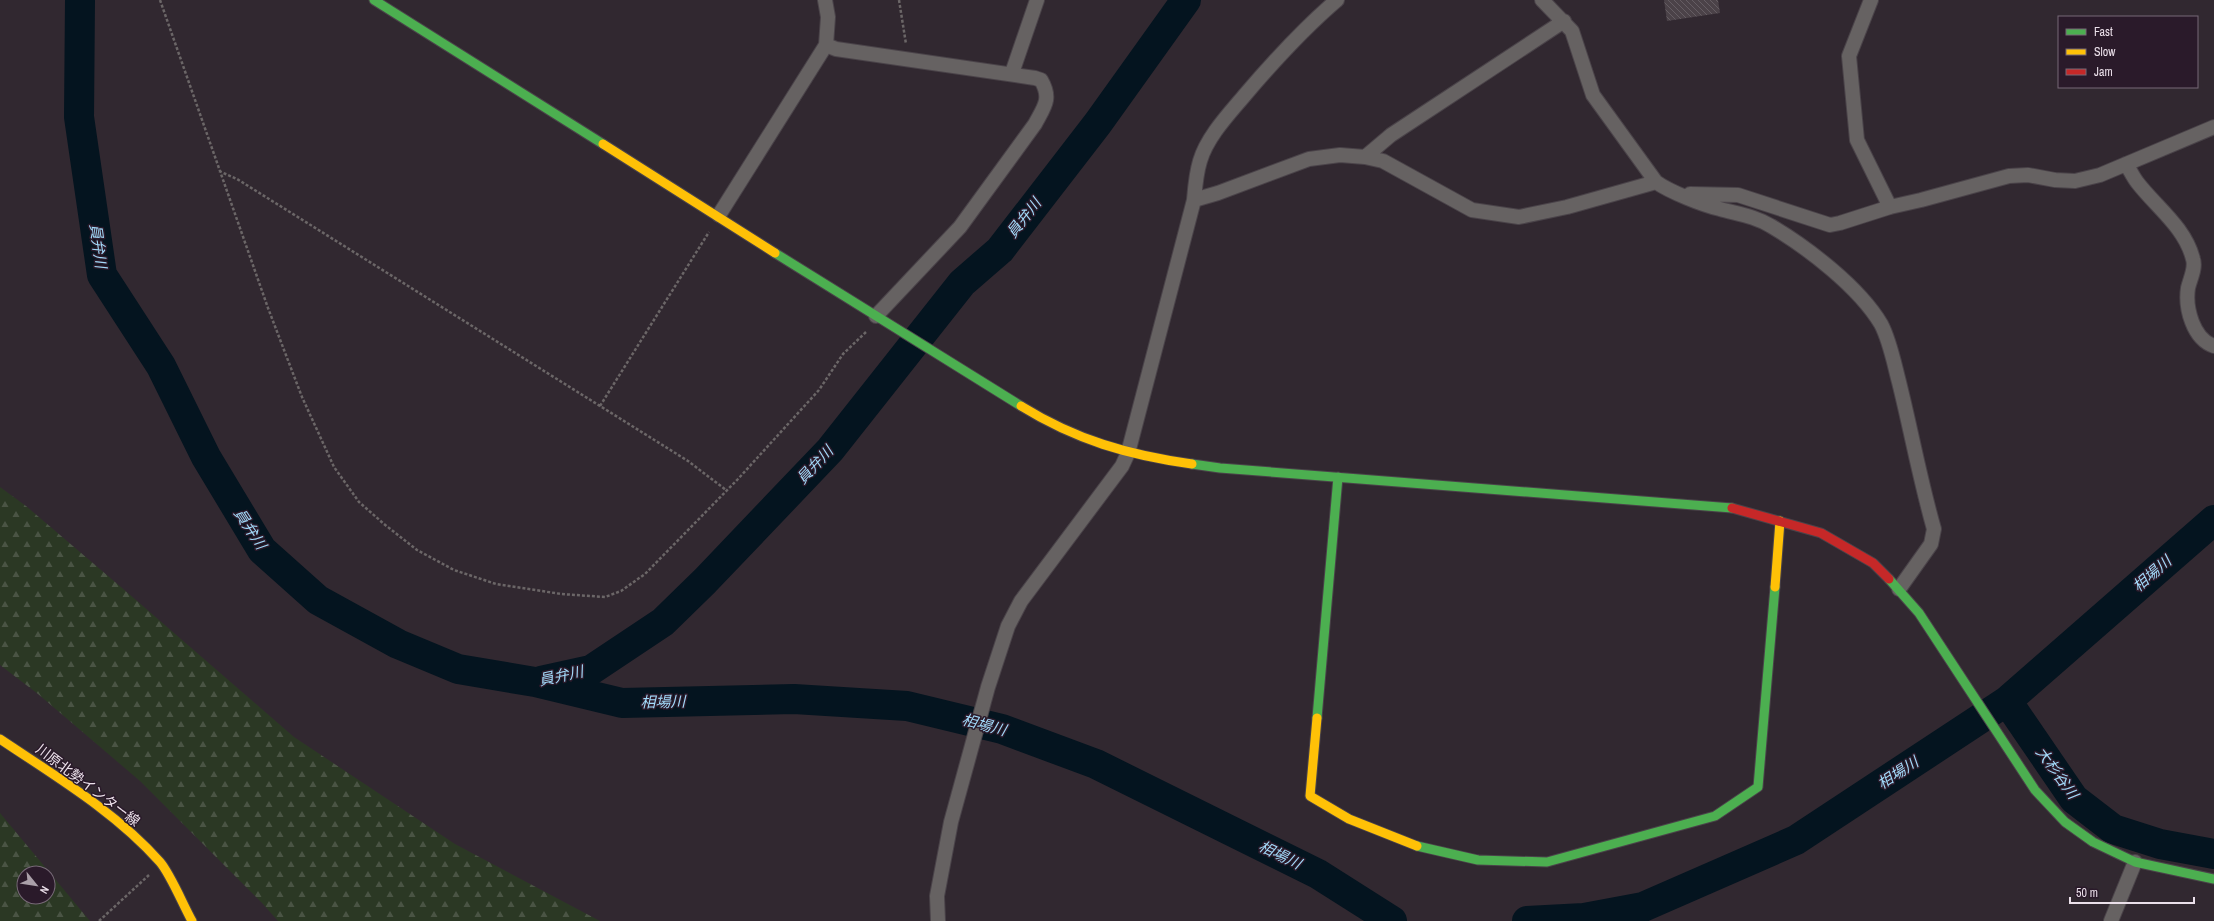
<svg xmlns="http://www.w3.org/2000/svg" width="2214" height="921" font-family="'Archivo Narrow','Noto Sans JP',sans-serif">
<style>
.forest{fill:url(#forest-firs);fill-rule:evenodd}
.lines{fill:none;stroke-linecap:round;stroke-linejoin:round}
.river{stroke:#04141f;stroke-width:30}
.building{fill:url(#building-back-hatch)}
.street-casing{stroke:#4a4349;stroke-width:16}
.fast-casing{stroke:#4a4349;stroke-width:11}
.slow-casing{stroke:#4a4349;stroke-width:11}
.jam-casing{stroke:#4a4349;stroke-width:11}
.path{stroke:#6b6667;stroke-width:2.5;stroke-dasharray:3 2;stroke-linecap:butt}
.street{stroke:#666262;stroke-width:14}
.fast{stroke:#4caf50;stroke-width:9}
.slow{stroke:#ffc107;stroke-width:9}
.jam{stroke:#c62828;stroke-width:9}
.labels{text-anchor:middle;stroke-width:3;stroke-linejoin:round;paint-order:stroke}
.street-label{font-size:14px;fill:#ebe0ea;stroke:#2a1a2a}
.water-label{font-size:15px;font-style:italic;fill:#a2dafa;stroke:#2a1a2a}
</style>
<defs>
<pattern id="forest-firs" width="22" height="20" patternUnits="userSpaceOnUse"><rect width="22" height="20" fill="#2b3824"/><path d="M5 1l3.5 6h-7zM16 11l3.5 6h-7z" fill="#4a5444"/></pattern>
<pattern id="building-back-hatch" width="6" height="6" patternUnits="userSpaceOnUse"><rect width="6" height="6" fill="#4b4248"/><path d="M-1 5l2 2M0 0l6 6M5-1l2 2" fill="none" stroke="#655d63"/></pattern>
</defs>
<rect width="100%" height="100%" fill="#312830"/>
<path class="forest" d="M 0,487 L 26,506 L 121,587 L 294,737 L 455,844 L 600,921 L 278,921 L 262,903 L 140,781 L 38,694 L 0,665 Z
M 0,813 L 90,921 L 0,921 ZM 24,873 L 48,873 L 48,897 L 24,897 Z"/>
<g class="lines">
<path class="river" d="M 80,0 L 79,117 L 102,275 L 161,366 L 206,457 L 262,550 L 318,600 L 398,644 L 458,669 L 535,682 L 622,703 L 794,699 L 907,706 L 1002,729 L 1096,764 L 1318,874 L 1392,921
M 541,681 L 591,670 L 663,622 L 705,581 L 830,450 L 962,283 L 1000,250 L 1098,123 L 1186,0
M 2007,701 L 2074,799 L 2113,829 L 2160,844 L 2214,854
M 1527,921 L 1584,918 L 1643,907 L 1796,840 L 2007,701 L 2214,520"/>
</g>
<path class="building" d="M 1664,0 L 1718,0 L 1720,13 L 1667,21 Z"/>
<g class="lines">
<g class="street-casing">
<path id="street" d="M 1542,0 L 1572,31 L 1593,95 L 1656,182 C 1670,192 1703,205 1720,209 C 1738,214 1755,216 1771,226 C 1808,248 1859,287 1881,324 C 1890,341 1894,363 1899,382 C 1911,430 1920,480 1934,529 L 1931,544 L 1899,589
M 1871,0 L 1849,56 L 1857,140 L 1890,207
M 826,45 L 836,49 L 1035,78 L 1041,80 C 1052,99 1044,107 1035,124 L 960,227 L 876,316
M 1012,73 L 1037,0
M 1365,157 L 1391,135 L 1564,21
M 2126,164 C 2130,170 2133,177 2137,182 C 2156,207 2185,227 2193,259 C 2196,268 2190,279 2188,288 C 2185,308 2193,339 2214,346
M 1690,194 L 1738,195 L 1830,225 L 1840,223 L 1890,207 L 1921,200 L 2009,176 L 2028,175 L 2055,180 L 2075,181 L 2100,175 L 2214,127
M 1194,200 L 1218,193 L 1309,159 L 1340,155 L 1365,157 L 1383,161 L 1472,210 L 1519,217 L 1567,207 L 1656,182
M 719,215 L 826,45 L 828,17 L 825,0
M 938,921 L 937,896 L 951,822 L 988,687 L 1008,626 L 1021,601 L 1122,466 L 1128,453 L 1194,200 C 1195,188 1196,174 1200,161 C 1207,137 1228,115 1244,96 C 1273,62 1303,29 1337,0
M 2111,921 L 2135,862"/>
</g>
<g class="fast-casing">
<path id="fast" d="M 374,0 L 603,144
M 775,253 L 1021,406
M 1192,464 L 1220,468 L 1732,508
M 1889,579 L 1919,613 L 2035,790 L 2065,822 L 2093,842 L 2135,862 L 2214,879
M 1317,718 L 1338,477
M 1417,846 L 1478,860 L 1547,862 L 1715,816 L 1758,787 L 1775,587"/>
</g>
<g class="slow-casing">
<path id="slow" d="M 603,144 L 775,253
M 1021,406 C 1076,440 1128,455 1192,464
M 1775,587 L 1780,521
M 1317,718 L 1310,796 L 1349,819 L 1417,846
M 0,739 C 55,776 116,812 160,862 C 171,875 183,905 192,921"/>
</g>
<g class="jam-casing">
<path id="jam" d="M 1732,508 L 1821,533 L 1873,563 L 1889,579"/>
</g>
<path class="path" d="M 160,0 L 268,308 L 302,397 L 334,467 L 359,502 L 384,524 L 417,550 L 454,570 L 496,584 L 561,594 L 605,597 L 621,591 L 645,574 L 738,479 L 819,390 L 843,354 L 866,332
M 899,0 L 906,44
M 219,171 L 237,179 L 688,461 L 726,490
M 600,406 L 709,232
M 99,921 L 149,875"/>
<use href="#street" class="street"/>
<use href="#fast" class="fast"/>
<use href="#slow" class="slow"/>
<use href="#jam" class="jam"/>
</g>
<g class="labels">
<g class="street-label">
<text transform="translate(88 785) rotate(37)" y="5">川原北勢インター線</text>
</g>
<g class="water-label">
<text transform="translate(1024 218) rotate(-52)" y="5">員弁川</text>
<text transform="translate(98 246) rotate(82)" y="5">員弁川</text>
<text transform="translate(815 465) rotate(-47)" y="5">員弁川</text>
<text transform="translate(250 529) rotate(57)" y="5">員弁川</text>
<text transform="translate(2152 574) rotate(-41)" y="5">相場川</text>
<text transform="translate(561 676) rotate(-12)" y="5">員弁川</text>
<text transform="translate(663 702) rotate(-1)" y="5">相場川</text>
<text transform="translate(984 725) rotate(15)" y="5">相場川</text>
<text transform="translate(1898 773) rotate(-33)" y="5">相場川</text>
<text transform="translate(2057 773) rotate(54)" y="5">大杉谷川</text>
<text transform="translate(1280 855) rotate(26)" y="5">相場川</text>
</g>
</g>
<rect x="2058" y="16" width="140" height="72" fill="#2a1a2a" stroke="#776977"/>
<rect x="2066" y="29" width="20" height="6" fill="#4caf50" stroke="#776977"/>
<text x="2094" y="36" font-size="12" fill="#ebe0ea">Fast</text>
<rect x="2066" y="49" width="20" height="6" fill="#ffc107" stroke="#776977"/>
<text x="2094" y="56" font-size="12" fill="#ebe0ea">Slow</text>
<rect x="2066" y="69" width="20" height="6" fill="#c62828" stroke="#776977"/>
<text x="2094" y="76" font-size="12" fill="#ebe0ea">Jam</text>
<g transform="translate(36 885) rotate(120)"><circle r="19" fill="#2a1a2a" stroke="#776977"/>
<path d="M0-3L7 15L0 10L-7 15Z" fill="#aaa0a9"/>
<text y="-6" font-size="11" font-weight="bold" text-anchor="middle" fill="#ebe0ea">N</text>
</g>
<path d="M2070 897v6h124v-6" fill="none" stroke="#ebe0ea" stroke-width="2"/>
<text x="2076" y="897" font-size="12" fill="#ebe0ea" stroke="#2a1a2a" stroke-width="3" paint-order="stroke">50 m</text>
</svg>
